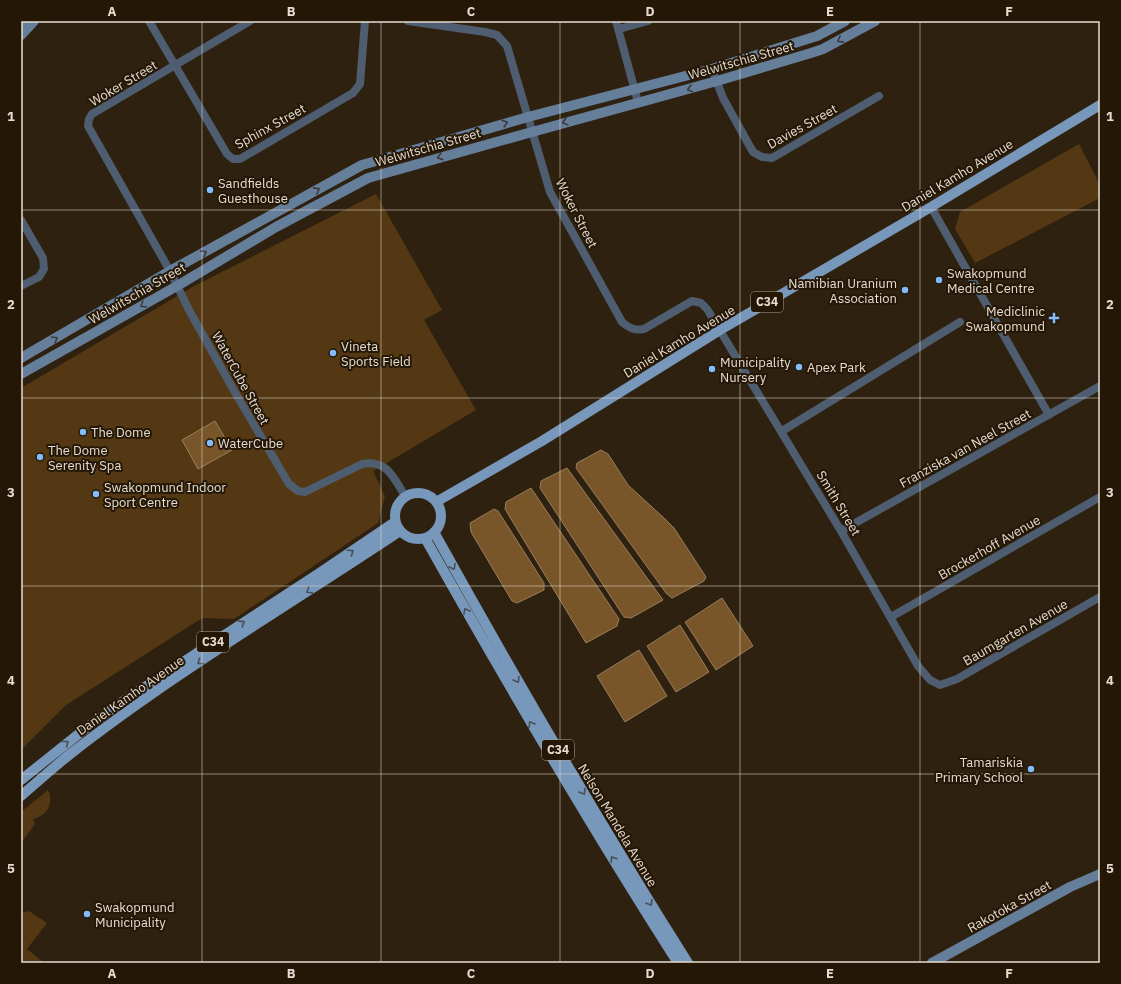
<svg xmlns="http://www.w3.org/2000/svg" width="1121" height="984" font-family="'IBM Plex Sans',sans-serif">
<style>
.green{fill:#533813}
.water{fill:#785629;stroke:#997e5c}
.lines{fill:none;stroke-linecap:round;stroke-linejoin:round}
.street{stroke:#4e5d6f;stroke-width:8}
.secondary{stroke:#657e9a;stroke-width:10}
.primary{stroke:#7797bb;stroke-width:10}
.oneway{stroke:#3b3b3a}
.oneway2{stroke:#495157}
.grid{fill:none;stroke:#e6ddd2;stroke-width:1;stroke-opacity:0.55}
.poi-dot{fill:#83bcfb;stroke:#241706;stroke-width:1.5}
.labels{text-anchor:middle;stroke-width:4;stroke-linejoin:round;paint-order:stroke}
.shield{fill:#241706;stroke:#aca295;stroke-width:1}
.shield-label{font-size:12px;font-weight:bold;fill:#e6ddd2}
.street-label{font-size:13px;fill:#e6ddd2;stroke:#241706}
.poi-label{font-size:13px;fill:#e6ddd2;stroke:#241706;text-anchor:start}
.neatline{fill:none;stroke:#e6ddd2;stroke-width:1.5}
.grid-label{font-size:13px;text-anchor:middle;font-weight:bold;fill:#e6ddd2}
</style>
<rect width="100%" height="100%" fill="#2e2110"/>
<path class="green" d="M 1079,144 L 1100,185 L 1100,198 L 975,263 L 955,229 L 960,212 Z
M 376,194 L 442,310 L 424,320 L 476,410 L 373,471 L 385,496 L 378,523 L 234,619 L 203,618 L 196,622 L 66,705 L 21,750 L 21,388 L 196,285 Z
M 48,790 C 54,803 48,815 33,819 L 35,824 L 21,843 L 21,812 Z
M 29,911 L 47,923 L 27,949 L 44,963 L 21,963 L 21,913 Z"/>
<path class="water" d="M 215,421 L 232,450 L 198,469 L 182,440 Z
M 601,450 L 608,454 L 628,485 L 664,518 L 674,528 L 706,577 L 704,581 L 672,598 L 666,593 L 576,468 L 577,463 Z
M 567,468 L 663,600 L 631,618 L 624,617 L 540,488 L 541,481 Z
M 531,488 L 619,619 L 617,626 L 586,643 L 505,509 L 506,502 Z
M 494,509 L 498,511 L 544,583 L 544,590 L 517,603 L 512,601 L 471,532 L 470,523 Z
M 722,598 L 753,646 L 716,670 L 685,622 Z
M 680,625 L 709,672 L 676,692 L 647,646 Z
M 639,650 L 667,696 L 625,722 L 597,676 Z"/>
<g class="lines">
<path class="street" d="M 149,21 L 227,154 L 233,159 L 240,159 L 353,93 L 360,84 L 365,21
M 250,21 L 92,114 L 89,119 L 88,126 L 170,271 L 189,310 L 233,389 L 289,484 L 298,491 L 305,492 L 362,464 C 387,459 394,478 405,496
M 408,21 L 485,32 L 497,35 L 507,46 L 550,192 L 622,322 C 629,328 635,331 644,329 L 692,301 L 701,303 L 707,309 L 841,531 L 918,666 L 930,680 L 940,685 L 957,679 L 1100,597
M 616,21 L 638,102
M 619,29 L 648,21
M 712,69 L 723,98 L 753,152 L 762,157 L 772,158 L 879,96
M 931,207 L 1049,415
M 21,220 L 43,258 L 44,269 L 39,277 L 21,286
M 782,431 L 960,322
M 841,531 L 1100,386
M 891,617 L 1100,497"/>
<path class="secondary" d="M 21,23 L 23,21
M 21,35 L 34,21
M 21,358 L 170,271 L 362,165 L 528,117 L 712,69 L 817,36 L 845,21
M 21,374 L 177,286 L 276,227 L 368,178 L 532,132 L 717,81 L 811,53 L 823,49 L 875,21
M 932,963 L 1070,887 L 1100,874"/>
<path class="primary" d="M395 516a23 23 0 1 1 46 0a23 23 0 1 1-46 0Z
M 436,502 L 542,441 L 720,330 L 931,207 L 1100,105
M 434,532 C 515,678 599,822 688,963
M 425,538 C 506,682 589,824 678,963
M 21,780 L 90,725 L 122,702 L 318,574 L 395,522
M 21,796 C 37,782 53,768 69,755 C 174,673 289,605 400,531"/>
</g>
<defs><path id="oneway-chevron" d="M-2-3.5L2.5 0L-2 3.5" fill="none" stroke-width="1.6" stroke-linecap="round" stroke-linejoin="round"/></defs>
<g class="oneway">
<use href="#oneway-chevron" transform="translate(840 40) rotate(151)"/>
<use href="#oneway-chevron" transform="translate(690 89) rotate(165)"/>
<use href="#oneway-chevron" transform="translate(565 122) rotate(165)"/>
<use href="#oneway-chevron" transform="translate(505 123) rotate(-17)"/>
<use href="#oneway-chevron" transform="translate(440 157) rotate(164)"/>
<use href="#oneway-chevron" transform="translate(317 190) rotate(-29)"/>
<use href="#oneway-chevron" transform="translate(204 253) rotate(-29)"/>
<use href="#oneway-chevron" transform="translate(143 305) rotate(150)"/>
<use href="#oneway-chevron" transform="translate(55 339) rotate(-30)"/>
</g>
<g class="oneway2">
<use href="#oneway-chevron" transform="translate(351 552) rotate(-34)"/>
<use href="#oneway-chevron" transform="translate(453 567) rotate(61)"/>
<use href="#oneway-chevron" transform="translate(309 591) rotate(148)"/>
<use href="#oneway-chevron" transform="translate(466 611) rotate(-119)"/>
<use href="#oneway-chevron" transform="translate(242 623) rotate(-33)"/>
<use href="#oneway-chevron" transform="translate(200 662) rotate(146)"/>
<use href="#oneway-chevron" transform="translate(517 680) rotate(59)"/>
<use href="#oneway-chevron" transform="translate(531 724) rotate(-121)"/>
<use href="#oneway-chevron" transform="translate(66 743) rotate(-38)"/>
<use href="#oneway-chevron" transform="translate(583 792) rotate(59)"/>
<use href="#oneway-chevron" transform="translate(613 859) rotate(-122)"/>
<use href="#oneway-chevron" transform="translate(650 903) rotate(58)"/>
</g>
<path class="grid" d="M 202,21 L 202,963M 381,21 L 381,963M 560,21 L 560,963M 740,21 L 740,963M 920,21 L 920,963M 21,210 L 1100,210M 21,398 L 1100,398M 21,586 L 1100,586M 21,774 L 1100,774"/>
<g class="poi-dot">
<circle cx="210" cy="190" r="4"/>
<circle cx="939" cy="280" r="4"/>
<circle cx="905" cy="290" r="4"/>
<path d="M1052 312h4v4h4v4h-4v4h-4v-4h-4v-4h4z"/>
<circle cx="333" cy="353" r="4"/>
<circle cx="799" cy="367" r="4"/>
<circle cx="712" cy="369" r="4"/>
<circle cx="83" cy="432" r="4"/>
<circle cx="210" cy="443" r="4"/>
<circle cx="40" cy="457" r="4"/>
<circle cx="96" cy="494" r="4"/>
<circle cx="1031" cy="769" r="4"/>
<circle cx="87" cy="914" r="4"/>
</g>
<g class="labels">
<g class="shield">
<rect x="751" y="292" width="32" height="20" rx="3"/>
<rect x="197" y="632" width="32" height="20" rx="3"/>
<rect x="542" y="740" width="32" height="20" rx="3"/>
</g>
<g class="shield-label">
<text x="767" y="306">C34</text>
<text x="213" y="646">C34</text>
<text x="558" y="754">C34</text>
</g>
<g class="street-label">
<text transform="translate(741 60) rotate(-16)" y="5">Welwitschia Street</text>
<text transform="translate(123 83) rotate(-31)" y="5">Woker Street</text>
<text transform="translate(270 126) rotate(-29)" y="5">Sphinx Street</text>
<text transform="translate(802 126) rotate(-29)" y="5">Davies Street</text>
<text transform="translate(428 147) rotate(-16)" y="5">Welwitschia Street</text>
<text transform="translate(957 175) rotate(-31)" y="5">Daniel Kamho Avenue</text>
<text transform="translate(577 213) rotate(63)" y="5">Woker Street</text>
<text transform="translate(137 293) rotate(-30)" y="5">Welwitschia Street</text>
<text transform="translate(679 341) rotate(-31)" y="5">Daniel Kamho Avenue</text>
<text transform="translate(241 378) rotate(61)" y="5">WaterCube Street</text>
<text transform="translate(965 448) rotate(-29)" y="5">Franziska van Neel Street</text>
<text transform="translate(839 503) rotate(59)" y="5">Smith Street</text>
<text transform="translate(989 547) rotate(-30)" y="5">Brockerhoff Avenue</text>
<text transform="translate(1015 632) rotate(-30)" y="5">Baumgarten Avenue</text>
<text transform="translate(130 695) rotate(-35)" y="5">Daniel Kamho Avenue</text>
<text transform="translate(618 825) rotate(59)" y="5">Nelson Mandela Avenue</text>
<text transform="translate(1009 906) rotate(-29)" y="5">Rakotoka Street</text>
</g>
<g class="poi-label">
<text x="218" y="188">Sandfields<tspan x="218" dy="15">Guesthouse</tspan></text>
<text x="947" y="278">Swakopmund<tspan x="947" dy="15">Medical Centre</tspan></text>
<text x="897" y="288" text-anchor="end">Namibian Uranium<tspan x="897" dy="15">Association</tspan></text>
<text x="1045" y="316" text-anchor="end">Mediclinic<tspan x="1045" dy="15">Swakopmund</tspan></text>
<text x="341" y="351">Vineta<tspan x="341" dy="15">Sports Field</tspan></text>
<text x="720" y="367">Municipality<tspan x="720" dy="15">Nursery</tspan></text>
<text x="807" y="372">Apex Park</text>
<text x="91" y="437">The Dome</text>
<text x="218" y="448">WaterCube</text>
<text x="48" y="455">The Dome<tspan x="48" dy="15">Serenity Spa</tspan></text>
<text x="104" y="492">Swakopmund Indoor<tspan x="104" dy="15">Sport Centre</tspan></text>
<text x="1023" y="767" text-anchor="end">Tamariskia<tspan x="1023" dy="15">Primary School</tspan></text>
<text x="95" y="912">Swakopmund<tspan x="95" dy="15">Municipality</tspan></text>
</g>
</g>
<rect width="1121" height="984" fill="none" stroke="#241706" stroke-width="44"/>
<rect x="22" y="22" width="1077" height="940" class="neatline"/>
<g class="grid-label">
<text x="112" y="16">A</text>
<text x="291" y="16">B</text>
<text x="471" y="16">C</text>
<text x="650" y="16">D</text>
<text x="830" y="16">E</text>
<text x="1009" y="16">F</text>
<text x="11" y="121">1</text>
<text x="1110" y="121">1</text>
<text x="11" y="309">2</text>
<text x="1110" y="309">2</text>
<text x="11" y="497">3</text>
<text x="1110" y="497">3</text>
<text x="11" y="685">4</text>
<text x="1110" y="685">4</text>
<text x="11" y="873">5</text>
<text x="1110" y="873">5</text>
<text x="112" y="978">A</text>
<text x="291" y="978">B</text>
<text x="471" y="978">C</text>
<text x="650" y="978">D</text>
<text x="830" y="978">E</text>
<text x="1009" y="978">F</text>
</g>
</svg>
